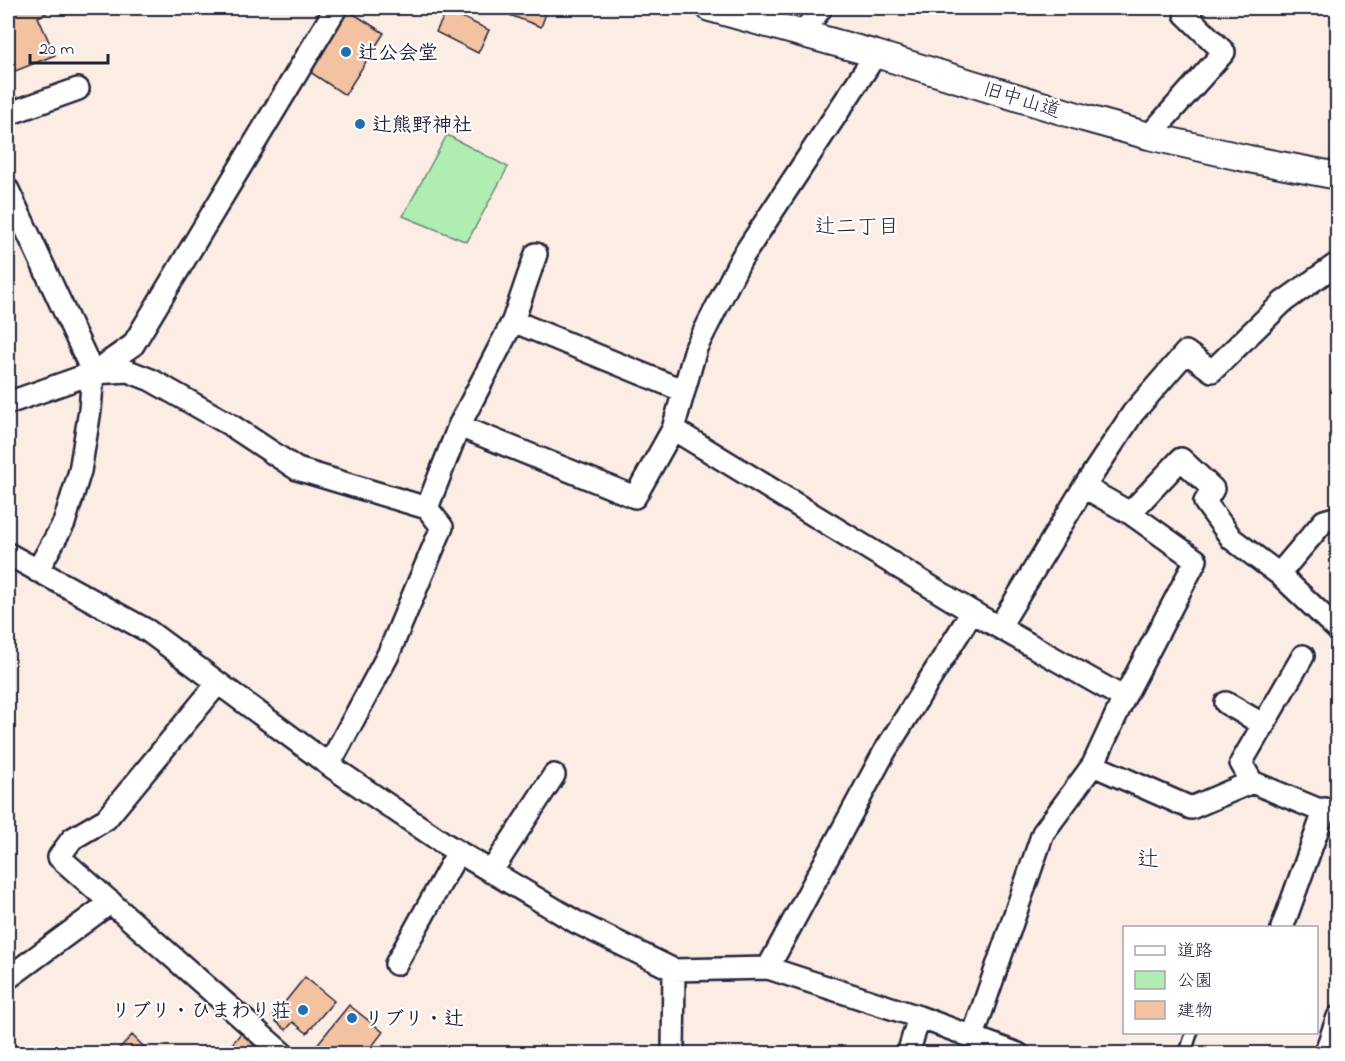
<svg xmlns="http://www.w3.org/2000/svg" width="1345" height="1061" font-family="'Indie Flower','Klee One',sans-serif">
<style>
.green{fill:#b0edb3;stroke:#698877;stroke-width:1.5}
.building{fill:#f2c2a1;stroke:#22223b;stroke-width:1.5}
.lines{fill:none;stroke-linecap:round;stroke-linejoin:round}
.service-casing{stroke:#22223b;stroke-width:15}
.minor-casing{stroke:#22223b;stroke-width:26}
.tertiary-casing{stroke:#22223b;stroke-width:30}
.service{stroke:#fff;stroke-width:10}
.minor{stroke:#fff;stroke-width:21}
.tertiary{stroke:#fff;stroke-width:26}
.poi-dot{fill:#1f6fb2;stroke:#fff;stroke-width:2}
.labels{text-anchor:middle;stroke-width:4.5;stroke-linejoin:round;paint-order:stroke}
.poi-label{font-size:20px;font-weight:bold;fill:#22223b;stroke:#fff;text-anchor:start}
.street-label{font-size:20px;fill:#22223b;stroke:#fff}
.neighbourhood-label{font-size:21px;fill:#22223b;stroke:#fff}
.quarter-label{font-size:22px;fill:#22223b;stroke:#fff}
</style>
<rect width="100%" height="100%" fill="#fbede3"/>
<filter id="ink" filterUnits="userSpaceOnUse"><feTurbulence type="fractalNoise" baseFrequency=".0167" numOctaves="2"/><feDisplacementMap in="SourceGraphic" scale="12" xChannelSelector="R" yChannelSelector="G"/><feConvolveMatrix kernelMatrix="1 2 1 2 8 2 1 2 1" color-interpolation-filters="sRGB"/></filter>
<g filter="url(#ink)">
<path class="green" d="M 447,135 L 508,167 L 467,242 L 403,216 Z"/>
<path class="building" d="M 8,8 L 56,8 L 38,17 L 55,55 L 8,74 L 8,24 L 14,21 Z
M 459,8 L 477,8 L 472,15 Z
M 513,8 L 548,8 L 541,27 L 510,15 Z
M 346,9 L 384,33 L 345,95 L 307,70 Z
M 447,10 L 489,30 L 478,53 L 436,32 Z
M 305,977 L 334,1001 L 307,1033 L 293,1022 L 286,1030 L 272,1018 Z
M 349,1005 L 383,1032 L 366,1054 L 325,1054 L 316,1046 Z
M 241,1033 L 265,1054 L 224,1054 Z
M 132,1035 L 151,1054 L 114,1054 Z"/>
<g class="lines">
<g class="service-casing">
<path id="service" d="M 1185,1054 L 1192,1032"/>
</g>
<g class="minor-casing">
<path id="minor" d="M 802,34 L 821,8
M 8,114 L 78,89
M 1149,136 L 1224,52 L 1185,14 L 1192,8
M 8,190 L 93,373 L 90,410 L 80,471 L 64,523 L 37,571
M 513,321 L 684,391
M 93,373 L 133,345 L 336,8
M 8,403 L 93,373 L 128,371 L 151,380 L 229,424 L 297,469 L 427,508 L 442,527 L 388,655 L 329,765
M 459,426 L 635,497 L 673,429 L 696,348 L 741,259 L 876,54
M 673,429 L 972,612 L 1124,698
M 427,508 L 459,426 L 513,321 L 536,254
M 1130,513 L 1181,459 L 1213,489 L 1205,502 L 1232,539 L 1279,574 L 1338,630
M 8,554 L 148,631 L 329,765 L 445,844 L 576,922 L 674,970 L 768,968 L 919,1017 L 1018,1054
M 1279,574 L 1324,521 L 1338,517
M 1000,626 L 1084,487 L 1133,413 L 1186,352 L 1212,371 L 1283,302 L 1338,263
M 218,683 L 106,819 L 72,839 L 59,857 L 283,1054
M 1226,703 L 1264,725
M 1093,765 L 1191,808 L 1252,782 L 1317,809 L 1338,810
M 1252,782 L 1241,763 L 1303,656
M 491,872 L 554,775
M 1282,928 L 1325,809
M 396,964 L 458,852
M 768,968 L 885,751 L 972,612
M 8,978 L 111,902
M 973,1036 L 1043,833 L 1093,765 L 1124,698 L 1196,560 L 1130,513 L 1084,487
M 673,1054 L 674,970
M 908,1054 L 919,1017
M 1325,1054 L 1338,1017"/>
</g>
<g class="tertiary-casing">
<path id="tertiary" d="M 710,8 L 876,54 L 1084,118 L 1149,136 L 1249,159 L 1338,176"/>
</g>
<use href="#service" class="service"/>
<use href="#minor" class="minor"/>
<use href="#tertiary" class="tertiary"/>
</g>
</g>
<g class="poi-dot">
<circle cx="346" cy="52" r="6"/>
<circle cx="360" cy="124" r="6"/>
<circle cx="303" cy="1010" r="6"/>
<circle cx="352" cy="1018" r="6"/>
</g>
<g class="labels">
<g class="poi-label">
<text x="358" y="59">辻公会堂</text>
<text x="372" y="131">辻熊野神社</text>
<text x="291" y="1017" text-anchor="end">リブリ・ひまわり荘</text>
<text x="364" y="1025">リブリ・辻</text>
</g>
<g class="street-label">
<text transform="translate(1022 99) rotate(17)" y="7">旧中山道</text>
</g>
<g class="neighbourhood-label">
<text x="857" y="233">辻二丁目</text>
</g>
<g class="quarter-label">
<text x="1148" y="866">辻</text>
</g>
</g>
<rect width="1345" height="1061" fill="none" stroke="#fff" stroke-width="30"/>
<rect x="15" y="15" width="1315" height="1031" fill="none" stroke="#22223b" stroke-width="2" filter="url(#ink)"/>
<rect x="1123" y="926" width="195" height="108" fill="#ffffff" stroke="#a7a7b1" stroke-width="1.5"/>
<rect x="1135" y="946" width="30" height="9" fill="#ffffff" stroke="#a7a7b1" stroke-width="1.5"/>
<text x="1177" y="956" font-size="18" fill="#22223b">道路</text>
<rect x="1135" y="971" width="30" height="18" fill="#b0edb3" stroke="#a7a7b1" stroke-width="1.5"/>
<text x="1177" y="986" font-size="18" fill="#22223b">公園</text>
<rect x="1135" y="1001" width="30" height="18" fill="#f2c2a1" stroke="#a7a7b1" stroke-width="1.5"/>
<text x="1177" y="1016" font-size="18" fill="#22223b">建物</text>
<path d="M30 54v9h78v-9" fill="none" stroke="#22223b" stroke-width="3"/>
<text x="39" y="54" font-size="18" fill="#22223b" stroke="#ffffff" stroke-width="4.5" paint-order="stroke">20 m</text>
</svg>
